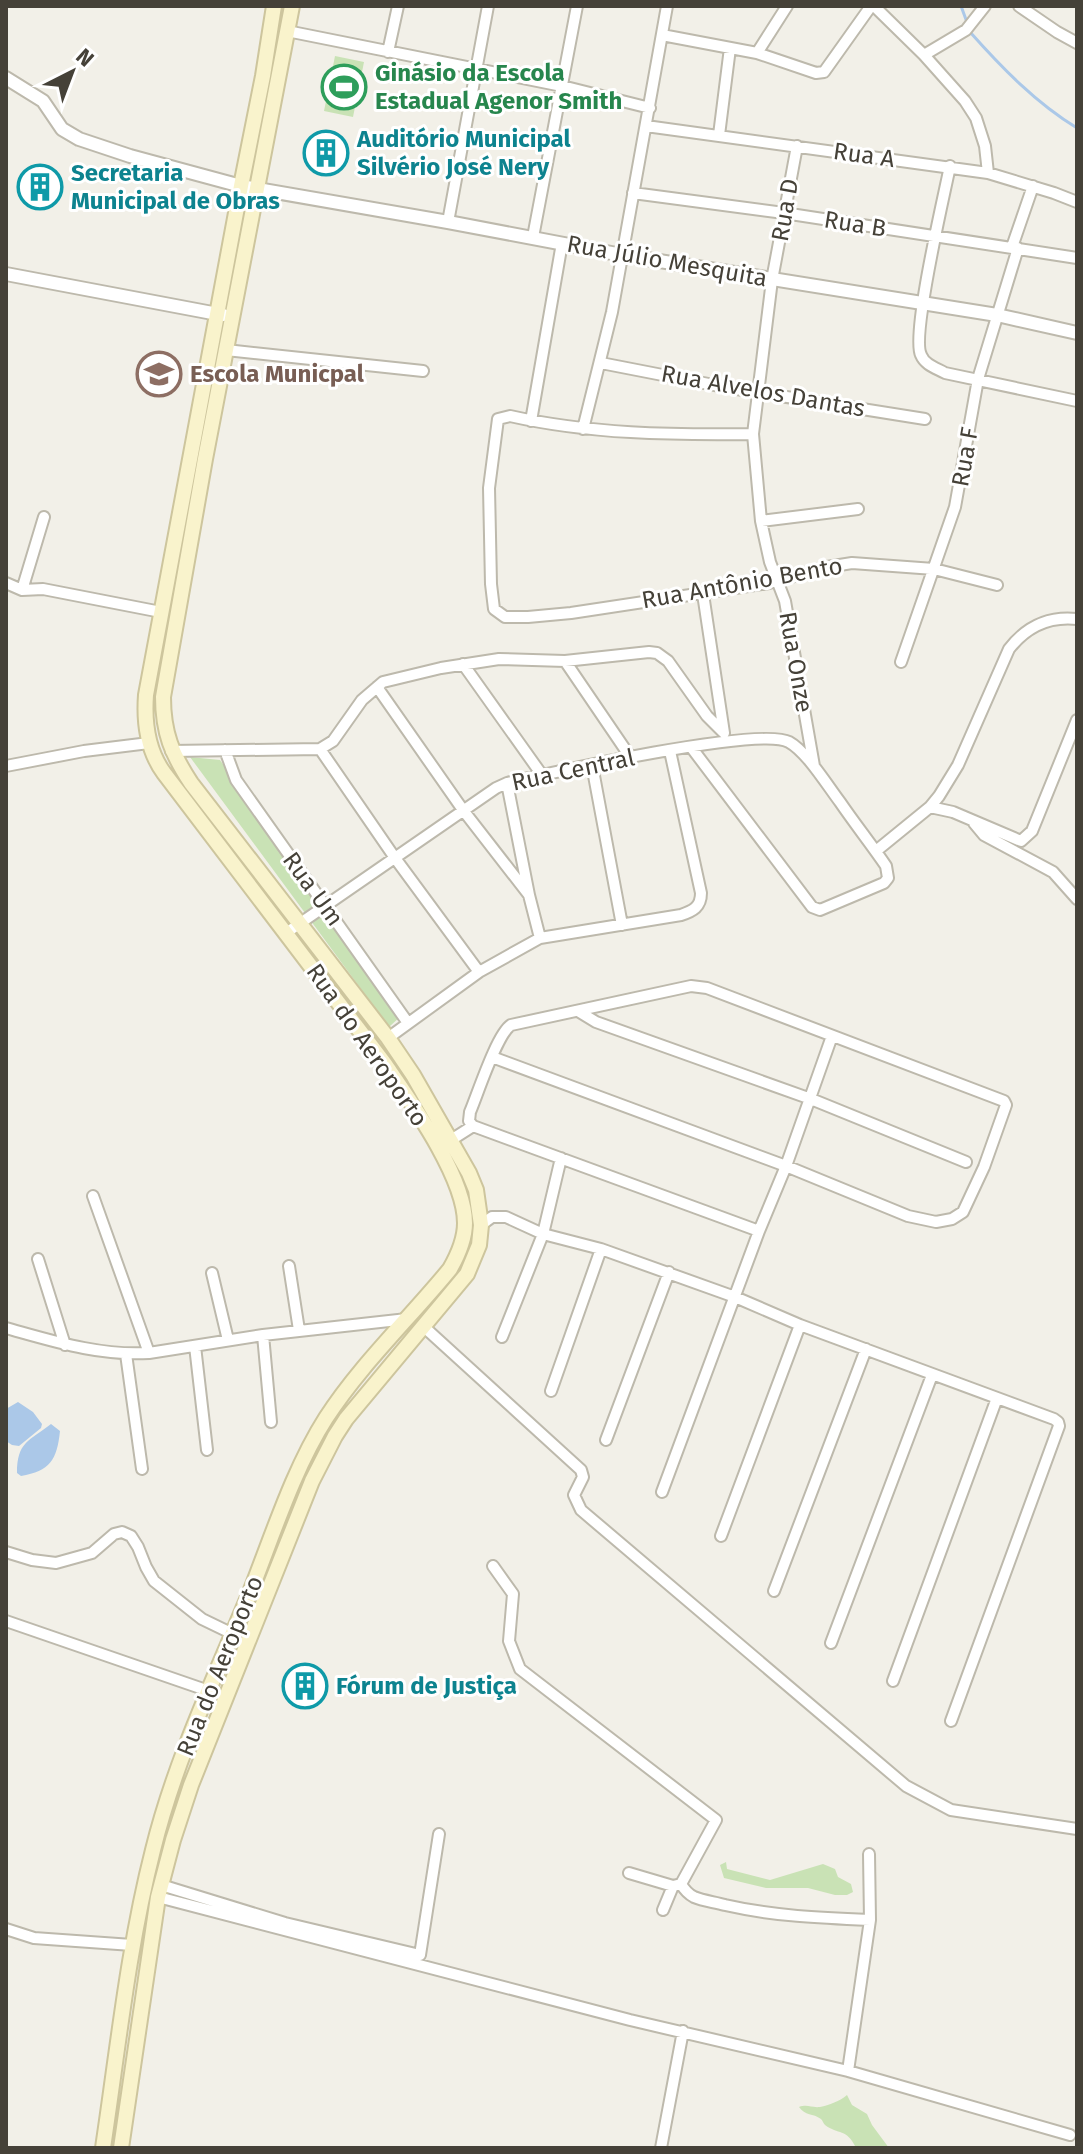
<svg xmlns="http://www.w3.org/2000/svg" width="1083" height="2154" font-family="'Fira Sans',sans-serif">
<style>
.green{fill:#c9e2b5}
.water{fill:#abc8e8}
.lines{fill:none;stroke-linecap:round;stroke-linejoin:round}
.stream{stroke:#abc8e8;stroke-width:3}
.minor-casing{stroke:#bdb9ac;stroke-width:14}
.tertiary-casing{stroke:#bdb9ac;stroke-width:16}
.secondary-casing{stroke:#cdc59d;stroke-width:18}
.minor{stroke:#fff;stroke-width:10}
.tertiary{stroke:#fff;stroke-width:12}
.secondary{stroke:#f9f3cc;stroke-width:14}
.labels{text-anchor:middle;stroke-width:6;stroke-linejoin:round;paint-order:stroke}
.leisure-label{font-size:24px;font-weight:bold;fill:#27864d;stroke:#fff;text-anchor:start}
.culture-label{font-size:24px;font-weight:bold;fill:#0d838f;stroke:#fff;text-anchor:start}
.street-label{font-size:24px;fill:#454138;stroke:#fff}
.education-label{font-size:24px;font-weight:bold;fill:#785e54;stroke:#fff;text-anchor:start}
</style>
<rect width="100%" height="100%" fill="#f2f0e8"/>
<path class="green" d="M 335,56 L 364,62 L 353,117 L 324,111 Z
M 190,757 L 220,760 L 401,1016 L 389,1027 Z
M 726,1862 L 727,1869 L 770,1880 L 823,1864 L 835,1869 L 838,1877 L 851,1884 L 853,1892 L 847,1895 L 835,1895 L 808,1888 L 766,1888 L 724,1878 L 720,1865 Z
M 847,2095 L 852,2105 L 867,2114 L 872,2125 L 889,2148 L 856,2148 C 847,2128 838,2135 825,2125 C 823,2123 823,2121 821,2119 C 813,2113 805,2116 799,2107 C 808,2104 811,2108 820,2107 C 829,2105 840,2101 847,2095 Z"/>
<path class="water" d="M 18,1402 L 33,1412 L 42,1424 L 41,1428 L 19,1446 L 12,1445 L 6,1441 L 6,1409 Z
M 51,1424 L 60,1431 C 57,1460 50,1471 21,1476 L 17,1473 C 17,1442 29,1441 51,1424 Z"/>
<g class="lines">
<path class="stream" d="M 961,6 L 968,25
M 970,32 C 1002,68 1036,103 1077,128"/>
<g class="minor-casing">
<path id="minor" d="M 874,6 L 924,55 L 965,101 L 976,118 L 985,146 L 988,173
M 1019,6 L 1057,32 L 1077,43
M 287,31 L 562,86 L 650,108
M 662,35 L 757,53 L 816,73 L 824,72 L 871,6
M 388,52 L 398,6
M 757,53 L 787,6
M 924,55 L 966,30 L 985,6
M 646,126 L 988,173 L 1054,193 L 1077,202
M 719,135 L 730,48
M 797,146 L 772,280 L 753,434 L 761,521 L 770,562 L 785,601 L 814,766
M 950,166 C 944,196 911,335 921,355 C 925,365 936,368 945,373 L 1077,401
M 633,193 L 784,213 L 1077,258
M 448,222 L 488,6
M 533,237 L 577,6
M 1012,247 L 1033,186
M 226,350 L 423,371
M 601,363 L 724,387 L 925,419
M 531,421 L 562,243
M 583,429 L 612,312 L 667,6
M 753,434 C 671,435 590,434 510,416 L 498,419 L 489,488 L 491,584 L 494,609 L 505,617 L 528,617 L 571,613 L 769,583 L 827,567 L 852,563 L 934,569 L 997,585
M 761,521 L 858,509
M 6,583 L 22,590 L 43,589 L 161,612
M 22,590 L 44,517
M 703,594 L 724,733
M 565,661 L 631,758
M 901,662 L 955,507 L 978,379 L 1018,248
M 463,664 L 542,775
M 377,687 L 463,810 L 529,895
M 320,749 L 395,858 L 479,972
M 225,750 L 236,780 L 408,1023
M 171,751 L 320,749 L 333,741 L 362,700 L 383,682 L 441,668 L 499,659 L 565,661 L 649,652 L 657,653 L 668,661 L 707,716 L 723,732
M 592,765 L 622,925
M 6,766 L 84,751 L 149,743
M 507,783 L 529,895 L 540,938
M 930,807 L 953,812 L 1021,841 L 1032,831 L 1077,720
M 974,823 L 984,835 L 1053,872 L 1077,899
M 876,851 L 930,807 L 939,796 L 958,765 L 1009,649 C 1026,627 1049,616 1077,619
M 286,933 L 496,788 L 507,783 C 550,773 760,726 789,742 C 807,752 827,785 840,802 C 855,824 871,844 886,866 L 888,878 L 884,883 L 820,910 L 812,907 L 691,747
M 578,1011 L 596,1022 L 811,1099 L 966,1162
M 388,1038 L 479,972 L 540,938 L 681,915 C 693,911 701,907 701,893 L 670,751
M 492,1057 L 786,1166 L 908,1216 L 936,1222 L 952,1219 L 963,1212 L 984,1167 L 1006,1105 L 1004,1101 L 707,988 L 691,986 L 511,1025 C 497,1034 478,1093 470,1112 L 469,1121 L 473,1126 L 759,1231
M 451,1140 L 473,1126
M 93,1196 L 149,1353
M 481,1225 L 492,1217 L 506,1217 L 543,1234 L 601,1249 L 735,1297 L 800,1325 L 1054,1419 L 1058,1422 L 1059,1426 L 951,1721
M 38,1259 L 65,1345
M 289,1266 L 299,1330
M 212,1273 L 228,1340
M 423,1326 L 581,1470 L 583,1477 L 574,1495 L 581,1510 L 906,1786 L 951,1810 L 1077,1829
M 6,1328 C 53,1341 99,1356 149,1353 L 263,1335 L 407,1319
M 263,1335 L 271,1422
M 502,1337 L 543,1234 L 561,1158
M 195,1346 L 207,1450
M 126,1354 L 142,1469
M 551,1391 L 601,1249
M 606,1440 L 669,1272
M 662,1492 L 759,1231 L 786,1166 L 832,1036
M 721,1536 L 800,1325
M 6,1552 L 32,1560 L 56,1563 L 92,1553 L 114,1534 L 122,1532 L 131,1536 L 138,1547 L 146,1567 L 154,1581 L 202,1619 L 233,1634
M 493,1566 L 513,1594 L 509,1641 L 520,1669 L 716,1820 L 681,1884 L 673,1886 L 629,1873
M 774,1591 L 866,1349
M 6,1621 L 209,1691
M 831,1643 L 932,1375
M 893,1681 L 997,1398
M 681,1884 C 684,1889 688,1894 694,1897 C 703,1901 715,1902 725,1905 C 773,1916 821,1918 870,1920
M 161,1885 L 285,1923 L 420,1955 L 439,1834
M 158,1897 L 630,2020 L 848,2071 L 1070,2135
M 663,1910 L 673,1886
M 6,1929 L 34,1938 L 132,1945
M 848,2071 L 870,1920 L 869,1854
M 661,2148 L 683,2031"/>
</g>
<g class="tertiary-casing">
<path id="tertiary" d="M 6,78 L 43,101 L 62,129 L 79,139 L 130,156 L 241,186 L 448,222 L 622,255 L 997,315 L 1077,333
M 6,274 L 223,315"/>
</g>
<g class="secondary-casing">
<path id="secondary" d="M 103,2148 C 118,2048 128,1948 153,1850 C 175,1760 216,1675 251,1590 C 273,1534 294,1468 326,1418 C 361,1364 409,1319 450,1269 C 458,1255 465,1240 465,1223 C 465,1177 411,1102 385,1064 L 164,773 C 147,750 144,722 146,695 L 241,186 L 263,76 L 274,6
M 121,2148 L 158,1897 L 173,1840 L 191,1785 L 312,1481 L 335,1436 L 346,1419 L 467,1274 L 479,1245 L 481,1225 L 476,1190 L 469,1173 L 413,1075 L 388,1038 L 191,783 C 172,754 163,733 163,697 L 205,459 L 292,6"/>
</g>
<use href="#minor" class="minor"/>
<use href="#tertiary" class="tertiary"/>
<use href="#secondary" class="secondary"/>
</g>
<defs>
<g id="stadium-ring" transform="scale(2.3)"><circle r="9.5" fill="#fff" stroke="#2e9e5b" stroke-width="1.5"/><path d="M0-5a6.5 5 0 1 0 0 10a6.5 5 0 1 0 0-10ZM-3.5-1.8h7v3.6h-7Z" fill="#2e9e5b"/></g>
<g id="building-ring" transform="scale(2.3)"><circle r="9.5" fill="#fff" stroke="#0f9aa8" stroke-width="1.5"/><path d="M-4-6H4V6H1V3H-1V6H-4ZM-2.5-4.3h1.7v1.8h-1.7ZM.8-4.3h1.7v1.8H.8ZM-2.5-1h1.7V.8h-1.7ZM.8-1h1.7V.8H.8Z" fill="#0f9aa8"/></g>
<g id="school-ring" transform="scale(2.3)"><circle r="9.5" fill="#fff" stroke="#8d6e63" stroke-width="1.5"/><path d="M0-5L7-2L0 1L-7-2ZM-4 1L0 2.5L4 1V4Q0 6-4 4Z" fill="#8d6e63"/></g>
</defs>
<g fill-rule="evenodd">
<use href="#stadium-ring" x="344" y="87"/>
<use href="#building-ring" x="326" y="153"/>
<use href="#building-ring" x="40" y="187"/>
<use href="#school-ring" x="159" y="374"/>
<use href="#building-ring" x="305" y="1686"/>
</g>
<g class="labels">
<g class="leisure-label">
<text x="375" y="81">Ginásio da Escola<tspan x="375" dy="28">Estadual Agenor Smith</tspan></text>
</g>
<g class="culture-label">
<text x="357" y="147">Auditório Municipal<tspan x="357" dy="28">Silvério José Nery</tspan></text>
<text x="71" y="181">Secretaria<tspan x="71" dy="28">Municipal de Obras</tspan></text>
<text x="336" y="1694">Fórum de Justiça</text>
</g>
<g class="street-label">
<text transform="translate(864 155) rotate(8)" y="8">Rua A</text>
<text transform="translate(785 210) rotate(-80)" y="8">Rua D</text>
<text transform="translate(855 224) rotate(9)" y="8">Rua B</text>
<text transform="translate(667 261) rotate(10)" y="8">Rua Júlio Mesquita</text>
<text transform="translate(763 391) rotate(10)" y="8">Rua Alvelos Dantas</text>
<text transform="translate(965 457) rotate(-80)" y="8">Rua F</text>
<text transform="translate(742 583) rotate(-10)" y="8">Rua Antônio Bento</text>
<text transform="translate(796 662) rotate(80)" y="8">Rua Onze</text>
<text transform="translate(573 770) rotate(-12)" y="8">Rua Central</text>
<text transform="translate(313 889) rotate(54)" y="8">Rua Um</text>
<text transform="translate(367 1045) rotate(55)" y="8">Rua do Aeroporto</text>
<text transform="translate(220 1666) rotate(-68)" y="8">Rua do Aeroporto</text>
</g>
<g class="education-label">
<text x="190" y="382">Escola Municpal</text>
</g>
</g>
<rect width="1083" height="2154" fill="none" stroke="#454138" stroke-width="16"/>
<g transform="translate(72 72) rotate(42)" stroke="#ffffff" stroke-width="6" paint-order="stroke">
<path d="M0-6L14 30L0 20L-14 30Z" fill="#454138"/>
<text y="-12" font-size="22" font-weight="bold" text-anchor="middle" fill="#454138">N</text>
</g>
</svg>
